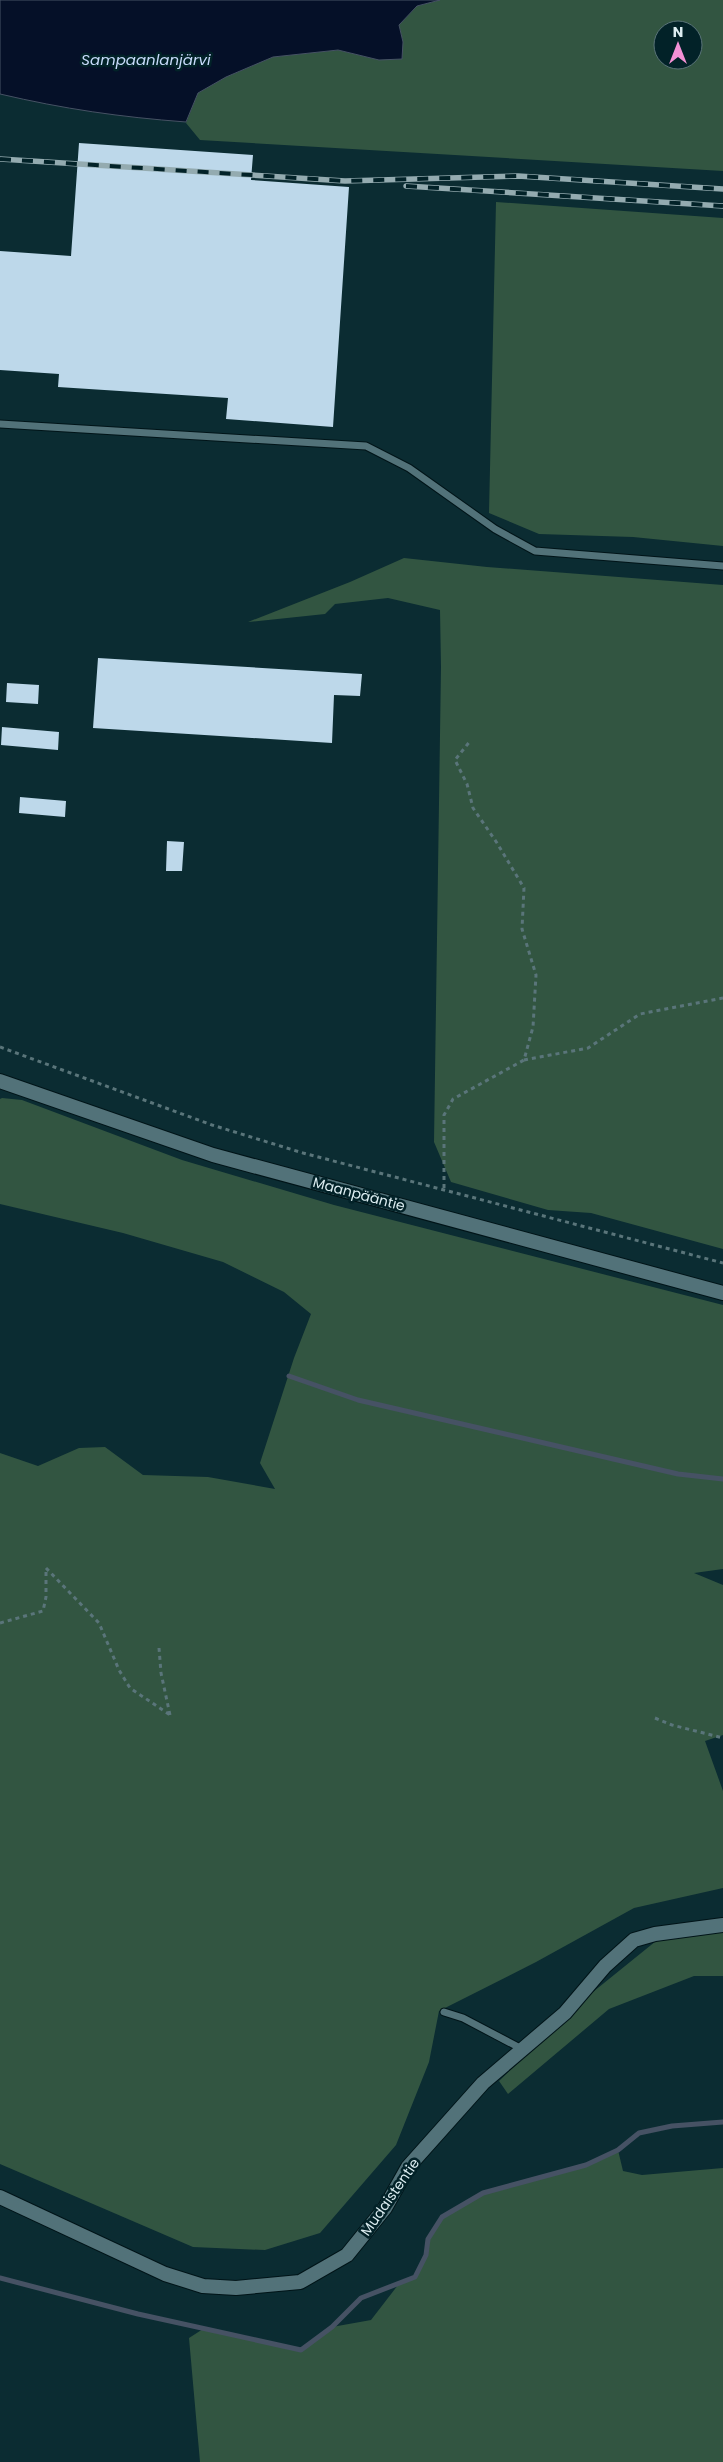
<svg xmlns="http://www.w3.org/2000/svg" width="723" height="2462" font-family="Poppins,sans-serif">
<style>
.green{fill:#325541;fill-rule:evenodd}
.water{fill:#051028;stroke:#465264}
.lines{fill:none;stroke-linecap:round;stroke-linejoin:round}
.stream{stroke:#465264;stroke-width:5}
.building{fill:#bdd8ea}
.service-casing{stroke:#001418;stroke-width:9}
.minor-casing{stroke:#001418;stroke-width:16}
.path{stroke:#5a757a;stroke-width:3;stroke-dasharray:4 4;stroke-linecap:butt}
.service{stroke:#527279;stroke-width:7}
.minor{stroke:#527279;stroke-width:14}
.rail-casing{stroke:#94abb0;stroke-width:5.5}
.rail{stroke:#022228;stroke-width:4;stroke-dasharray:11;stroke-linecap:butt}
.labels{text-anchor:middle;stroke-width:5;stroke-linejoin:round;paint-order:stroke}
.street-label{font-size:14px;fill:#dcedf1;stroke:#022228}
.water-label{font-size:15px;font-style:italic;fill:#c8dbfb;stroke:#022228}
</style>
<rect width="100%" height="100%" fill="#0b2c32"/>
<path class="green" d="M 440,0 L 723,0 L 723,171 L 200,140 L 186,123 L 198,93 L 226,77 L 273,57 L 338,50 L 379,60 L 403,42 L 399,25 L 417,6 ZM 663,30 L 693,30 L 693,60 L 663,60 Z
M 496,202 L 723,218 L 723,546 L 633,537 L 539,534 L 489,513 Z
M 404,558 L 487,567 L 723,585 L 723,1249 L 591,1213 L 548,1210 L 451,1182 L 434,1142 L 441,667 L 440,610 L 388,598 L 335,604 L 325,614 L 248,622 L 350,582 Z
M 2,1098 L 22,1100 L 182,1160 L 334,1205 L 723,1305 L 723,1569 L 694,1573 L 723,1585 L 723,1735 L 705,1741 L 723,1791 L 723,1888 L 634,1908 L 536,1962 L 439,2011 L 429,2062 L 396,2145 L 320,2233 L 265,2250 L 193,2247 L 0,2164 L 0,1453 L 38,1466 L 79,1448 L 105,1447 L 143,1475 L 208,1477 L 275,1489 L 260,1463 L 294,1358 L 311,1314 L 284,1292 L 223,1262 L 123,1233 L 0,1204 L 0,1099 Z
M 723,1931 L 723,1976 L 694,1976 L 609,2009 L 508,2094 L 499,2081 L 583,2000 L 656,1941 Z
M 618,2150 L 623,2171 L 642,2175 L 723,2168 L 723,2462 L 200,2462 L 189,2338 L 203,2329 L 301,2350 L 332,2327 L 371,2320 L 398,2285 L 415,2277 L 426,2255 L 428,2239 L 442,2217 L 483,2193 L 586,2165 Z"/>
<path class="water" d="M 0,0 L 440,0 L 417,6 L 399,25 L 403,42 L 402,59 L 379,60 L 338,50 L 273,57 L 226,77 L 198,93 L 186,122 C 120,117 64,109 0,94 Z"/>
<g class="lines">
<path class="stream" d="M 289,1376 L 358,1400 L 678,1474 L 723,1479
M 0,2278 L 138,2314 L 301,2350 L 332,2327 L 361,2298 L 415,2277 L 426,2255 L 428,2239 L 442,2217 L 483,2193 L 586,2165 L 618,2150 L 639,2133 L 672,2126 L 723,2122"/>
</g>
<path class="building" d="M 79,143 L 253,155 L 251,180 L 349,187 L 333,427 L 226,419 L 228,398 L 58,387 L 59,374 L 0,370 L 0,251 L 71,256 Z
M 98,658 L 362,674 L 360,696 L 334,695 L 332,743 L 93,728 Z
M 7,683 L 39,685 L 38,704 L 6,702 Z
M 2,727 L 59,732 L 58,750 L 1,745 Z
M 20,797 L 66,801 L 65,817 L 19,813 Z
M 167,841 L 184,842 L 182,871 L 166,871 Z"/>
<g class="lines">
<g class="service-casing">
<path id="service" d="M 0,424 L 366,446 L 409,468 L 495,529 L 535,551 L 723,566
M 444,2012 L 463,2018 L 522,2049"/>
</g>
<g class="minor-casing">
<path id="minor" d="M 0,1081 L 213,1155 L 723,1293
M 0,2197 L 165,2274 L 203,2286 L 236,2288 L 300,2282 L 347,2255 L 385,2208 L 408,2167 L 483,2083 L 565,2013 L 605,1966 L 634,1940 L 655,1934 L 723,1925"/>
</g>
<path class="path" d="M 0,1047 L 212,1125 L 303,1153 L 723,1263
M 524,1060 L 588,1048 L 640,1014 L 723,998
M 444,1188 L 444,1115 L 453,1099 L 524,1060 L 533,1027 L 536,975 L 522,929 L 524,888 L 497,843 L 473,808 L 467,784 L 455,760 L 471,740
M 46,1568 L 99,1623 L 119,1670 L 130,1688 L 170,1715
M 0,1623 L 43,1611 L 46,1597 L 46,1568
M 159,1648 L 161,1673 L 170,1715
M 655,1718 L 672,1725 L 723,1738"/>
<use href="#service" class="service"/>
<use href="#minor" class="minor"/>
<g class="rail-casing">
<path id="rail" d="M 0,159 L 345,181 L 518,176 L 723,189
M 406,186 L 723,206"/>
</g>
<use href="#rail" class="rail"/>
</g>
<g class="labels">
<g class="street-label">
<text transform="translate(359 1194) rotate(15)" y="5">Maanpääntie</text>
<text transform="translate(390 2197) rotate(-55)" y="5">Mudaistentie</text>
</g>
<g class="water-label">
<text x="146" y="65">Sampaanlanjärvi</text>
</g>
</g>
<g transform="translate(678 45)"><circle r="24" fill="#022228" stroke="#597378"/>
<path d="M0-4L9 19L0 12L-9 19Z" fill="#f391d5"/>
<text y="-8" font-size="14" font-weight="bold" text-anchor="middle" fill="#dcedf1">N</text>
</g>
</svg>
